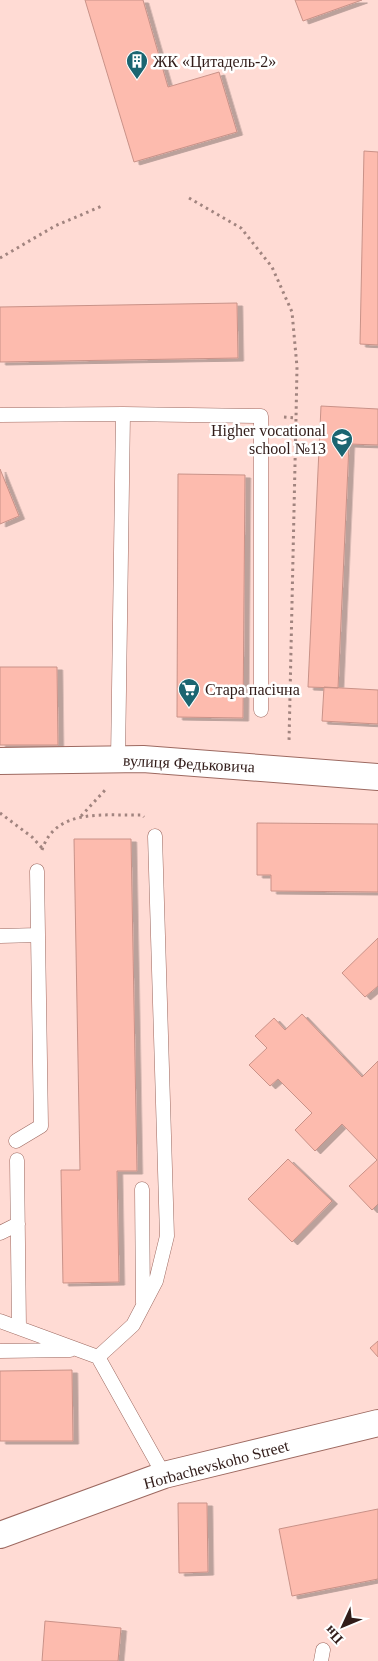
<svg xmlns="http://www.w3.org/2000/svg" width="378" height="1661" font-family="'Times New Roman',serif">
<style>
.building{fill:#fdbbae;stroke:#c99288;filter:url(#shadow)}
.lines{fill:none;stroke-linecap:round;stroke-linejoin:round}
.lane-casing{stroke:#9d6960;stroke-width:15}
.street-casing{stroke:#9d6960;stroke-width:28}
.path{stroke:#a1847f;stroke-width:3;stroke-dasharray:2.5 4;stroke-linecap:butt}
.lane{stroke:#fff;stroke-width:14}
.street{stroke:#fff;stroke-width:26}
.labels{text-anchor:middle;stroke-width:5;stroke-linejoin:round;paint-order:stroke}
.poi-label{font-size:16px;fill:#311c19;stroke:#fff;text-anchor:start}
.street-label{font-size:16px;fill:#311c19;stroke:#fff}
</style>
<defs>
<filter id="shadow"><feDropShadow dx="5.5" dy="3" stdDeviation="0" flood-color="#0004"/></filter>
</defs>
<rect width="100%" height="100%" fill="#ffdbd4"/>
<path class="building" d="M 85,0 L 143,0 L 168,87 L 219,72 L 237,132 L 134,162 Z
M 295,0 L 362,0 L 303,21 Z
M 364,151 L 378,152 L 378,345 L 360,344 Z
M 237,303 L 238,358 L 0,362 L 0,307 Z
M 321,406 L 378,409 L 378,445 L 349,444 L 338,688 L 308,687 Z
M 0,469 L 19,516 L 0,524 Z
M 178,474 L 245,475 L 243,718 L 177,717 Z
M 0,667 L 57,667 L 58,745 L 0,745 Z
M 324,687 L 378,690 L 378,724 L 322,721 Z
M 257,823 L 378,824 L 378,892 L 271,891 L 271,875 L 257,875 Z
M 74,839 L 131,839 L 137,1171 L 117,1171 L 119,1282 L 63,1283 L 61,1170 L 80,1170 Z
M 378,938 L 378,986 L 365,997 L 342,973 Z
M 302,1014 L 362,1077 L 378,1061 L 378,1204 L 372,1210 L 349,1186 L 377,1160 L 342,1124 L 315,1151 L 295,1130 L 312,1113 L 278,1079 L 270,1086 L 249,1065 L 267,1048 L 255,1036 L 274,1018 L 285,1030 Z
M 288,1159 L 332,1201 L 292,1242 L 248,1199 Z
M 378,1341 L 378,1357 L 370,1348 Z
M 72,1370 L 73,1441 L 0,1441 L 0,1371 Z
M 178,1503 L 207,1503 L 208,1572 L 179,1573 Z
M 378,1509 L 378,1579 L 292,1596 L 279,1529 Z
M 45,1621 L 121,1628 L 118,1661 L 42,1661 Z"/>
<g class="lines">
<g class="lane-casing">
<path id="lane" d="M 0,415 L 123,414 L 261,416 L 261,710
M 118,759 L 123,414
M 155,836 L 167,1236 L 156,1281 L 133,1325 L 98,1357 L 164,1475
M 0,936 L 38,935
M 16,1141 L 41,1126 L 37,871
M 17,1160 L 19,1328
M 142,1189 L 143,1303
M 0,1233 L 18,1224
M 0,1321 L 98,1357
M 0,1351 L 70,1350
M 321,1661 L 323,1650"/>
</g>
<g class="street-casing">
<path id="street" d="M 0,761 L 143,759 L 378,777
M 0,1535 L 164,1475 L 378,1423"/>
</g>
<path class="path" d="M 189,198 L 241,228 L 272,267 L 292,312 L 297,367 L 296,418
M 0,258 L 55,226 L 102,206
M 284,417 L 296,418 L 289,742
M 0,813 L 32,837 L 42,848
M 81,816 L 107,788
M 42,850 C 56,807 106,816 142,815 L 144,817"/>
<use href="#lane" class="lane"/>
<use href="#street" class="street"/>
</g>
<defs>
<g id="building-pin" transform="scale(1.125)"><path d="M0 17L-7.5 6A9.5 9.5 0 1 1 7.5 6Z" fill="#1b6571" stroke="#fff"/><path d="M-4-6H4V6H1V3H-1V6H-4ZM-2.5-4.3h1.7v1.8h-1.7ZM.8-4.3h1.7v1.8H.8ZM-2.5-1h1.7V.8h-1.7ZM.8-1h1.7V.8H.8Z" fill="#fff"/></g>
<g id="university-pin" transform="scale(1.125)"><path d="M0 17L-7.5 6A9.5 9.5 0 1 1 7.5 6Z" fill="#1b6571" stroke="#fff"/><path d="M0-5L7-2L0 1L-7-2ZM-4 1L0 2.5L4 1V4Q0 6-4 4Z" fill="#fff"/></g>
<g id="supermarket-pin" transform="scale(1.125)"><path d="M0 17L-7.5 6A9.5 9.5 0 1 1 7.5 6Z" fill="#1b6571" stroke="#fff"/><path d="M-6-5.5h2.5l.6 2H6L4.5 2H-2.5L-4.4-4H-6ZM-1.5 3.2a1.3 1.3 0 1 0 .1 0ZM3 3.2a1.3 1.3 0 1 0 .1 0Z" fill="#fff"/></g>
</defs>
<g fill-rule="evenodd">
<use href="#building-pin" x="137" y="61"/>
<use href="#university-pin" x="342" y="439"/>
<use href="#supermarket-pin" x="189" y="689"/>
</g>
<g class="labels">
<g class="poi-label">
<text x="153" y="67">ЖК «Цитадель-2»</text>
<text x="326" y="436" text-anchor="end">Higher vocational<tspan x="326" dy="18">school №13</tspan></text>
<text x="205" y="695">Стара пасічна</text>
</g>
<g class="street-label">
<text transform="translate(189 763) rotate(3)" y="6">вулиця Федьковича</text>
<text transform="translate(216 1464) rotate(-15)" y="6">Horbachevskoho Street</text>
</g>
</g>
<g transform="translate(343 1626) rotate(226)" stroke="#ffffff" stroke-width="4" paint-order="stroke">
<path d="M0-4L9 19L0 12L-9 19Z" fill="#311c19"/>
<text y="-8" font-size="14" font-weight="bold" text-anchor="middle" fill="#311c19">Пн</text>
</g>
</svg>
